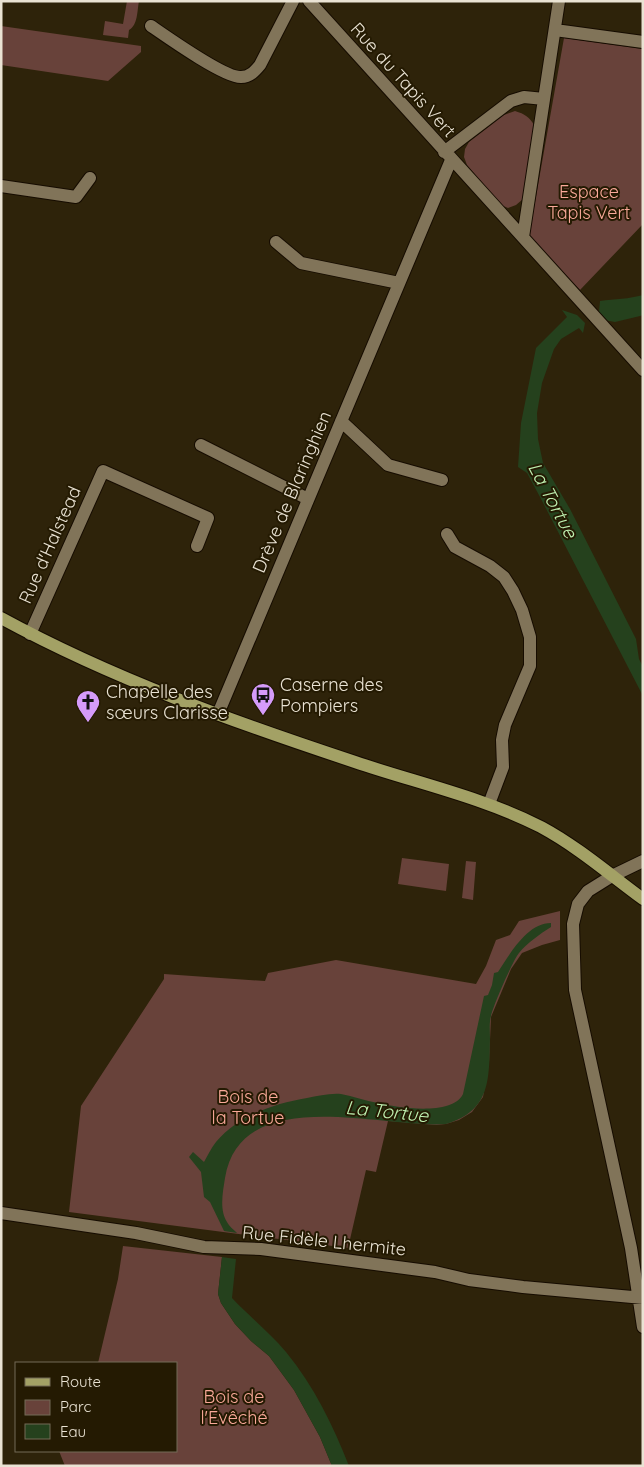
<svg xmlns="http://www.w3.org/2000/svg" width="644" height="1467" font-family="Quicksand,sans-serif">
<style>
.green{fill:#68423a}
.water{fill:#25411d}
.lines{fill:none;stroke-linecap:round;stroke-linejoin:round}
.minor-casing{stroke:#160c00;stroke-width:14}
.major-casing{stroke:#160c00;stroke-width:14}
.minor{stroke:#817459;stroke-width:12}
.major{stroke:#a3a165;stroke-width:12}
.labels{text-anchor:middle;stroke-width:4;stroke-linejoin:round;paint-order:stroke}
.street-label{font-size:18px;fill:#eae3d4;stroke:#241a02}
.park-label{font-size:18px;fill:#faa999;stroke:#241a02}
.poi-label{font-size:18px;fill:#eae3d4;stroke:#241a02;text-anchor:start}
.water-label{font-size:19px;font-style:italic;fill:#bff1b1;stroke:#241a02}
</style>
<rect width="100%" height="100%" fill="#2e230a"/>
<path class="green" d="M 127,1 L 139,1 C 137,11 138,25 129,30 L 128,38 L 103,35 L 105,21 L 123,24 Z
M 1,26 L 141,46 L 141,52 L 108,81 L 1,65 Z
M 564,38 L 643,49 L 643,224 L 580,290 L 529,236 Z
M 515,111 C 525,114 529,117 535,126 L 523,199 L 516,205 L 508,208 L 501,205 L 467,165 L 464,157 L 465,149 L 469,142 L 504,115 Z
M 402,858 L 449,864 L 446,891 L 398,884 Z
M 466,861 L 476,862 L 473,900 L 462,898 Z
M 560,911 L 560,940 L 542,945 L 522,953 L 511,969 L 491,1017 L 489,1063 L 483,1097 L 472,1112 L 459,1120 L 446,1124 L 436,1125 L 388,1121 L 376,1172 L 366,1170 L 348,1248 L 69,1212 L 81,1106 L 164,979 L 164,974 L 265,981 L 268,973 L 336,960 L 476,984 L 486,966 L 496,940 L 510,935 L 519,921 Z
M 123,1246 L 222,1257 L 218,1294 L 221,1303 L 235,1324 L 251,1341 L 269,1356 L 294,1390 L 320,1437 L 332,1466 L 65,1466 L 59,1451 L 176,1451 L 176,1363 L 98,1363 L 118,1279 Z"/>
<path class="water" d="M 643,295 L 643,315 L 640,316 L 615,322 L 604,320 L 599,312 L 600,301 C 615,299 629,299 643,295 Z
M 562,310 L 577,315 L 585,323 L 583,333 L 579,328 L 561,339 L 554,349 L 542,383 L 537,413 L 538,439 L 543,463 L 570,509 L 636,639 L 639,659 L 643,667 L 643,696 L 540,497 L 527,473 L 518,467 L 521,423 L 536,348 L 567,317 Z
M 551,923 L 551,927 C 540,934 527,943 519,953 C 513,960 493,1006 491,1016 C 489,1023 490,1031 490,1039 C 489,1079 491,1111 446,1124 C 383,1129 241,1082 225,1178 C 223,1191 219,1210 227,1222 C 229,1226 234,1230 237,1233 L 224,1231 L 210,1202 L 204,1197 L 201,1172 L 189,1157 L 193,1152 L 204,1162 C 208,1155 211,1148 216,1142 C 239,1115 273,1104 307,1098 C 318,1096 330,1093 341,1094 C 353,1096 365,1101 378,1103 C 398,1108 453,1116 463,1094 L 484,996 L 488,995 L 492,985 L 494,973 L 498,972 C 510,954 527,923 551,923 Z
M 222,1257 L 236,1259 L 232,1298 C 249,1316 270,1333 286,1352 C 314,1386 333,1425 349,1466 L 332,1466 L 320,1437 L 294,1390 L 269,1356 L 251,1341 L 235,1324 L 221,1303 L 218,1294 Z"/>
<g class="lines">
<g class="minor-casing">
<path id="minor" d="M 309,1 L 643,370
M 151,26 C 167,37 225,78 241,77 C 250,77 255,71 260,65 L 293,1
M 555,30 L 643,42
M 444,152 L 511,101 L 524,97 L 544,99
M 1,186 L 76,197 L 90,178
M 523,237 L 559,1
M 276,242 L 301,263 L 399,283
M 341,421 L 388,465 L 442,480
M 201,445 L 308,499
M 447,534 L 455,547 L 490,566 L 504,577 L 513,591 L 522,610 L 530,637 L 530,666 L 505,725 L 502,740 L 503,767 L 489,804
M 30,634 L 103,471 L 208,518 L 197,546
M 218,714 L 451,160
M 643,861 L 612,876 L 588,891 L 578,904 L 573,924 L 575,990 L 631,1248 L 643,1327
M 1,1213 L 136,1233 L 204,1247 L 261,1249 L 435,1272 L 469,1280 L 523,1287 L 643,1298"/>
</g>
<g class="major-casing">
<path id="major" d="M 1,618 C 113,679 234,722 355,762 C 417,783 482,797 541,827 C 578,847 609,874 643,899"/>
</g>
<use href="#minor" class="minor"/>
<use href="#major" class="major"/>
</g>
<defs>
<g id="bus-pin" transform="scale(1.25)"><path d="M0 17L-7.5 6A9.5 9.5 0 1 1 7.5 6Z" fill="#d59bfa" stroke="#241a02"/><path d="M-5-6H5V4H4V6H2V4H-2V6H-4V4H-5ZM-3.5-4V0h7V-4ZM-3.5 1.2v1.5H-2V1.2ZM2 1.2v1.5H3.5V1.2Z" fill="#111"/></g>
<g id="church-pin" transform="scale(1.25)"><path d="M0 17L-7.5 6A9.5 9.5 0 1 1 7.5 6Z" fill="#d59bfa" stroke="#241a02"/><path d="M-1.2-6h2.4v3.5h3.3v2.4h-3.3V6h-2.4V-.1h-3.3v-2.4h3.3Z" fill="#111"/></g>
</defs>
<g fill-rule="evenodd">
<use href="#bus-pin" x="263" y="695"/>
<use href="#church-pin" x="88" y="702"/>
</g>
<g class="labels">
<g class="street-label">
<text transform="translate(403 80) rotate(48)" y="6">Rue du Tapis Vert</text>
<text transform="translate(292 492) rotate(-67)" y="6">Drève de Blaringhien</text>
<text transform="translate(50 545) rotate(-66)" y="6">Rue d'Halstead</text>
<text transform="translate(324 1241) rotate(6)" y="6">Rue Fidèle Lhermite</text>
</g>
<g class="park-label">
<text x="589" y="198">Espace<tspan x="589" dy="21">Tapis Vert</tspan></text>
<text x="248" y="1103">Bois de<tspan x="248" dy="21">la Tortue</tspan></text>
<text x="234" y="1403">Bois de<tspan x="234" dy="21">l'Évêché</tspan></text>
</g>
<g class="poi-label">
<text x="280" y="691">Caserne des<tspan x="280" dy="21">Pompiers</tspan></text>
<text x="106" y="698">Chapelle des<tspan x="106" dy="21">sœurs Clarisse</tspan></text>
</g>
<g class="water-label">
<text transform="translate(553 500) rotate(62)" y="7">La Tortue</text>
<text transform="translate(387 1111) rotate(6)" y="7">La Tortue</text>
</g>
</g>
<rect width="644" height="1467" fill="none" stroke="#eae3d4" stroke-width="5"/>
<rect x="15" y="1362" width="162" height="90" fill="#241a02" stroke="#736a56"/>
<rect x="25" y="1378" width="25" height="8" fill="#a3a165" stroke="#736a56"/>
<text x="60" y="1387" font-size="15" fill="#eae3d4">Route</text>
<rect x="25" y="1400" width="25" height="15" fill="#68423a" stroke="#736a56"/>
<text x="60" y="1412" font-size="15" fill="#eae3d4">Parc</text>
<rect x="25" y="1424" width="25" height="15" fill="#25411d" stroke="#736a56"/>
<text x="60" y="1437" font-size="15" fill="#eae3d4">Eau</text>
</svg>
